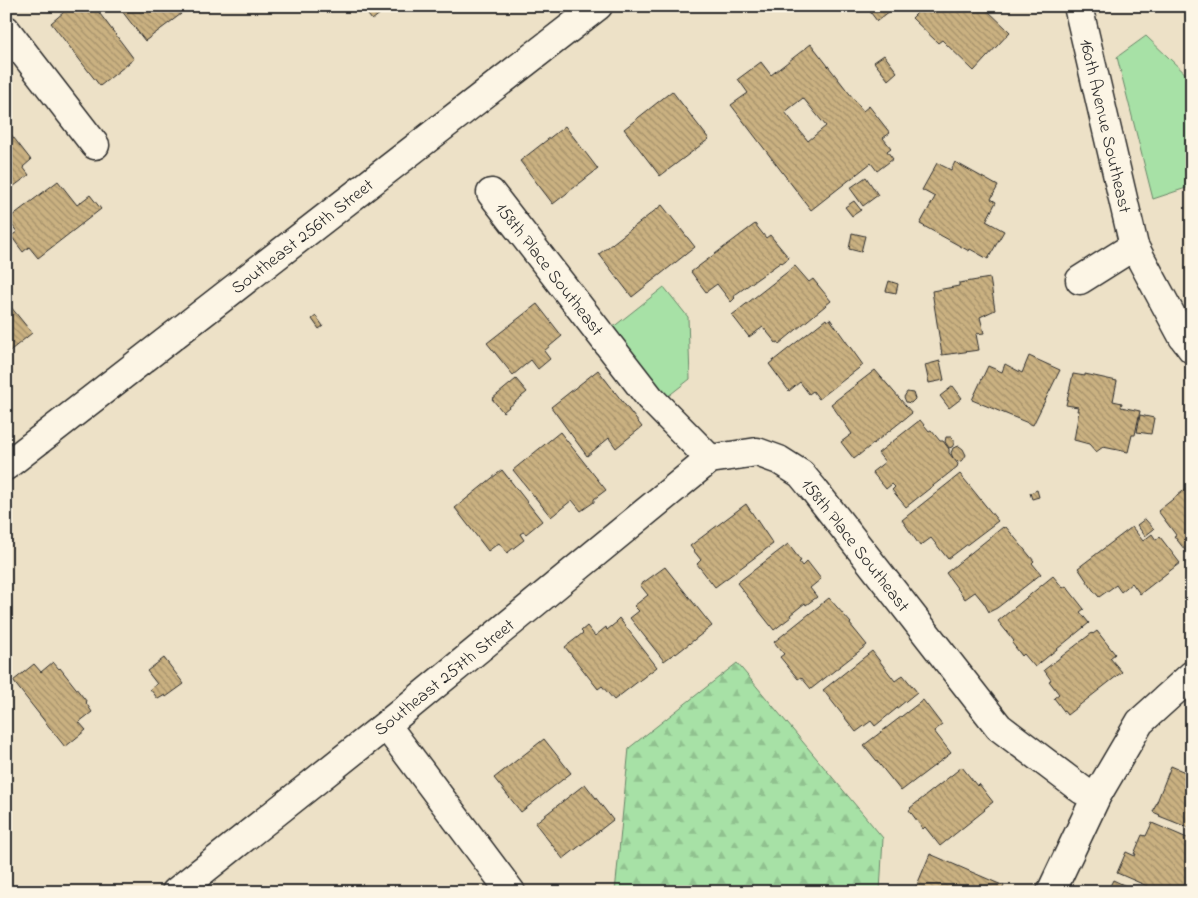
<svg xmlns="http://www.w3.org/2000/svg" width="1198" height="898" font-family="'Indie Flower',sans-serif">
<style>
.green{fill:#a7e1a6;stroke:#698668}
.forest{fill:url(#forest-firs);stroke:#698668}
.building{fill:url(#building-back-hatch);stroke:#2b2b2b;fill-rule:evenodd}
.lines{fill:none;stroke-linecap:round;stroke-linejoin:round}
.minor-casing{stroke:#2b2b2b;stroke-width:31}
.secondary-casing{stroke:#2b2b2b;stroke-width:31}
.minor{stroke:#fcf5e5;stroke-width:28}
.secondary{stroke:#fcf5e5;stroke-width:28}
.labels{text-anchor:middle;stroke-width:4;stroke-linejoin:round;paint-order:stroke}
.street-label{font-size:18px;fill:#2b2b2b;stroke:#fcf5e5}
</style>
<defs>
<pattern id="forest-firs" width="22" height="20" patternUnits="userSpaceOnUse" patternTransform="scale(1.25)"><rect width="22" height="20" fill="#a7e1a6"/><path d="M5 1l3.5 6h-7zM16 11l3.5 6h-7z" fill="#90c18f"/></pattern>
<pattern id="building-back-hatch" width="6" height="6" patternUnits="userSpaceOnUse" patternTransform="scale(1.25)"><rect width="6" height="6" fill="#cab181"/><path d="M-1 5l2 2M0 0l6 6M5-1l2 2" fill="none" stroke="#a4906a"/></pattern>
</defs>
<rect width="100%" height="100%" fill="#ede1c7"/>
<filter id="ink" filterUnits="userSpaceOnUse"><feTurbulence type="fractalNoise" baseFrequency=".02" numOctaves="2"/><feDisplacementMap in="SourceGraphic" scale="10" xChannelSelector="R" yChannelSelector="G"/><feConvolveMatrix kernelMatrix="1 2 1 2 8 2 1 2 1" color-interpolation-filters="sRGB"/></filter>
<g filter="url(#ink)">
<path class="green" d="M 1146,36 L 1192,80 L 1192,186 L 1153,199 L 1117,57 Z
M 664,287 L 688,317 L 690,379 L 667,397 L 612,328 Z"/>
<path class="forest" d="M 737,663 L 883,838 L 880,892 L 615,892 L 629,748 Z"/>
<path class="building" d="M 63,6 L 94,6 L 134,59 L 100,86 L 51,23 L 64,12 L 61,8 Z
M 118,6 L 176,6 L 181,14 L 145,41 Z
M 361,6 L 390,6 L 372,20 Z
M 872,6 L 886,6 L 890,11 L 877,21 L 868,9 Z
M 924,6 L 983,6 L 1010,32 L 974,71 L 942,40 L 938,43 L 912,18 Z
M 811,44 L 863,111 L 869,106 L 890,133 L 883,138 L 891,148 L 887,151 L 893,159 L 877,171 L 871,163 L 811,210 L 731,105 L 748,93 L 738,79 L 761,62 L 771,75 ZM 803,98 L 826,126 L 808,141 L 785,112 Z
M 884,55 L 897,72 L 888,80 L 874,62 Z
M 672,91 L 709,139 L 660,176 L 624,129 Z
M 565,126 L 598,169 L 553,204 L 520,161 Z
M 10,133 L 31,160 L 23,167 L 29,175 L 6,192 L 6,136 Z
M 955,162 L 998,186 L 991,199 L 996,202 L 986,221 L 1004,231 L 988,259 L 970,249 L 969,251 L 920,224 L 935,197 L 922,190 L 937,163 L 951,170 Z
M 866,177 L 878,195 L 863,206 L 850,188 Z
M 58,181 L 77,205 L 90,195 L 101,209 L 38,258 L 29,247 L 23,252 L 11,236 L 17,232 L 8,219 Z
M 854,201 L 861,210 L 852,216 L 845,207 Z
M 662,205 L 695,247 L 632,297 L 599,254 Z
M 755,224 L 766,238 L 770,235 L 789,258 L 782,263 L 781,262 L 736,294 L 734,297 L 735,298 L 731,302 L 717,284 L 706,292 L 691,272 Z
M 852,233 L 865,236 L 861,252 L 849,249 Z
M 795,266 L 809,282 L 813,279 L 831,301 L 779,344 L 778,342 L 776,343 L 763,327 L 749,337 L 732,315 Z
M 990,278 L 995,310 L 980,317 L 984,333 L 976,334 L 979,350 L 942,355 L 932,291 L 959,286 L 959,283 Z
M 889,281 L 898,284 L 896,293 L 886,291 Z
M 6,301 L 32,333 L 6,354 Z
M 537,304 L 562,336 L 544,351 L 550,359 L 538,369 L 531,360 L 513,375 L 487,343 Z
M 316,316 L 323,326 L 319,329 L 312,319 Z
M 826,319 L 827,321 L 830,319 L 863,365 L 819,399 L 813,391 L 809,394 L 800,382 L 789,391 L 769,364 Z
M 1029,356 L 1060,370 L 1033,425 L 972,400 L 988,366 L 1002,372 L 1005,364 L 1022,373 Z
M 940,361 L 944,380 L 929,383 L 925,365 Z
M 598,370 L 642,427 L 616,448 L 609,438 L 587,456 L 551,407 Z
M 875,370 L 912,413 L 854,459 L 841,442 L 852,434 L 831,404 Z
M 1073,374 L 1085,376 L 1085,374 L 1117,381 L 1113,401 L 1122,403 L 1121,407 L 1140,411 L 1135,435 L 1132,435 L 1128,452 L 1103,447 L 1096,452 L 1089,444 L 1074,440 L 1079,411 L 1077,411 L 1078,407 L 1066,405 Z
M 516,379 L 527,392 L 503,412 L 492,399 Z
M 953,386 L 962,398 L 949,408 L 940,396 Z
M 907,392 L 913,393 L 915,399 L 911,403 L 906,402 L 904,397 Z
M 1140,415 L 1154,418 L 1151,434 L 1137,432 Z
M 920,420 L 929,431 L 931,430 L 940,441 L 943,441 L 949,449 L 949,453 L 958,464 L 957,467 L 906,507 L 892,490 L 895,487 L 892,484 L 886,489 L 872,472 L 885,462 L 878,453 Z
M 560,432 L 606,490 L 594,499 L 594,502 L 581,511 L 572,500 L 551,517 L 513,470 Z
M 946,437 L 951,437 L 954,440 L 954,444 L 952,447 L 949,448 L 945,442 Z
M 959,446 L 963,449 L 966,455 L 963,460 L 958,462 L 953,458 L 951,453 L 953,448 Z
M 502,470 L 542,521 L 526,534 L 523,532 L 520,534 L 524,540 L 507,553 L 499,543 L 488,551 L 455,508 Z
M 960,474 L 998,521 L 948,559 L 931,538 L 920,546 L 902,520 Z
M 1192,484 L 1192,559 L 1174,536 L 1176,535 L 1158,511 Z
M 1037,490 L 1039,497 L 1032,499 L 1030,493 Z
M 746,504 L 773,544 L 715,587 L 697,564 L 701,560 L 690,546 Z
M 1145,519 L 1154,529 L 1145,536 L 1137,525 Z
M 1003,527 L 1004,528 L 1006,527 L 1034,561 L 1032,563 L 1041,574 L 997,608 L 989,612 L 984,603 L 975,592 L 965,599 L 946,573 Z
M 1132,527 L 1143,541 L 1152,534 L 1156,540 L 1160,537 L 1180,563 L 1140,594 L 1132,583 L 1121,592 L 1116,585 L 1099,597 L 1093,590 L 1078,568 Z
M 788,544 L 801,561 L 799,562 L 802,566 L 807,561 L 821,579 L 810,588 L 817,597 L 806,605 L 805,603 L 790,615 L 791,617 L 774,630 L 737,583 Z
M 665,567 L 712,626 L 676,654 L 675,653 L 664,661 L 630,618 L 639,611 L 634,606 L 648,595 L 640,585 Z
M 1053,576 L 1063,588 L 1066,586 L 1084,609 L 1080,612 L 1089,623 L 1035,667 L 1024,654 L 1022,656 L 1012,643 L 1014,641 L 998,621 Z
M 829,598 L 851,623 L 850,624 L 867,645 L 811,689 L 801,677 L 798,679 L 780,657 L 784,654 L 774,642 Z
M 619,618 L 657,667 L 614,700 L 602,686 L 598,689 L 565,647 L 583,633 L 581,631 L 587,626 L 595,636 L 606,627 L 607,630 L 617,622 L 616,621 Z
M 1097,631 L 1115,654 L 1110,658 L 1122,672 L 1067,715 L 1054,698 L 1059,694 L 1049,681 L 1051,680 L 1044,670 L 1092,633 L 1093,634 Z
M 872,651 L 895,681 L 903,675 L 917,692 L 875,726 L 871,721 L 856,732 L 823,690 Z
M 164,658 L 184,684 L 166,697 L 165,695 L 158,699 L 150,689 L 157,684 L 147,671 Z
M 53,662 L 59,669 L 60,668 L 87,702 L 86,703 L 92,712 L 79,722 L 86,730 L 65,747 L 13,681 L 34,664 L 41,672 Z
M 923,700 L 942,725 L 934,731 L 951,753 L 901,791 L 864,745 Z
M 544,739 L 571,773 L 521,812 L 494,778 Z
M 1171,766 L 1192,775 L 1192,829 L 1159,816 L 1160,815 L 1153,812 Z
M 962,767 L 977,786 L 979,784 L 993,802 L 984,809 L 985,810 L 940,846 L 925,827 L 923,829 L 909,810 L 911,809 L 910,808 Z
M 585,784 L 613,820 L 563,859 L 535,823 Z
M 1152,823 L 1192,840 L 1192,883 L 1188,892 L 1176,892 L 1169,889 L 1168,892 L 1161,892 L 1117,873 L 1126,852 L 1135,856 L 1136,854 L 1134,854 L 1142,835 L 1146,836 Z
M 930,854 L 1004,886 L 1001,892 L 914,892 Z
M 1113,880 L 1139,892 L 1107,892 Z"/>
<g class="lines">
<g class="minor-casing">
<path id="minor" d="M 1078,6 L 1134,246 L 1183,337 L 1192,349
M 6,30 L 95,145
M 491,193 L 650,398 L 710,459
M 1080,280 L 1134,246
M 386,725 L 511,892
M 176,892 L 386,725 L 710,459 L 757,452 L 779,460 L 801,474 L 815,491 L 999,727 L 1082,790 L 1096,797
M 1051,892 L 1096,797 L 1140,722 L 1192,675"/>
</g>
<g class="secondary-casing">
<path id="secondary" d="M 6,466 L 598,6"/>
</g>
<use href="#minor" class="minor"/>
<use href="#secondary" class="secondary"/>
</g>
</g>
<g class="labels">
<g class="street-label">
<text transform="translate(1106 126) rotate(77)" y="6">160th Avenue Southeast</text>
<text transform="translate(302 236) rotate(-38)" y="6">Southeast 256th Street</text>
<text transform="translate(550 269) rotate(52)" y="6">158th Place Southeast</text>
<text transform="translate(856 545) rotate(52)" y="6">158th Place Southeast</text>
<text transform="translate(444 677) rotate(-39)" y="6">Southeast 257th Street</text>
</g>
</g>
<rect width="1198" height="898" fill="none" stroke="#fcf5e5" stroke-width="25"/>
<rect x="12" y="12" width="1173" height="873" fill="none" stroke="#2b2b2b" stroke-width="2" filter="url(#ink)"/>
</svg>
